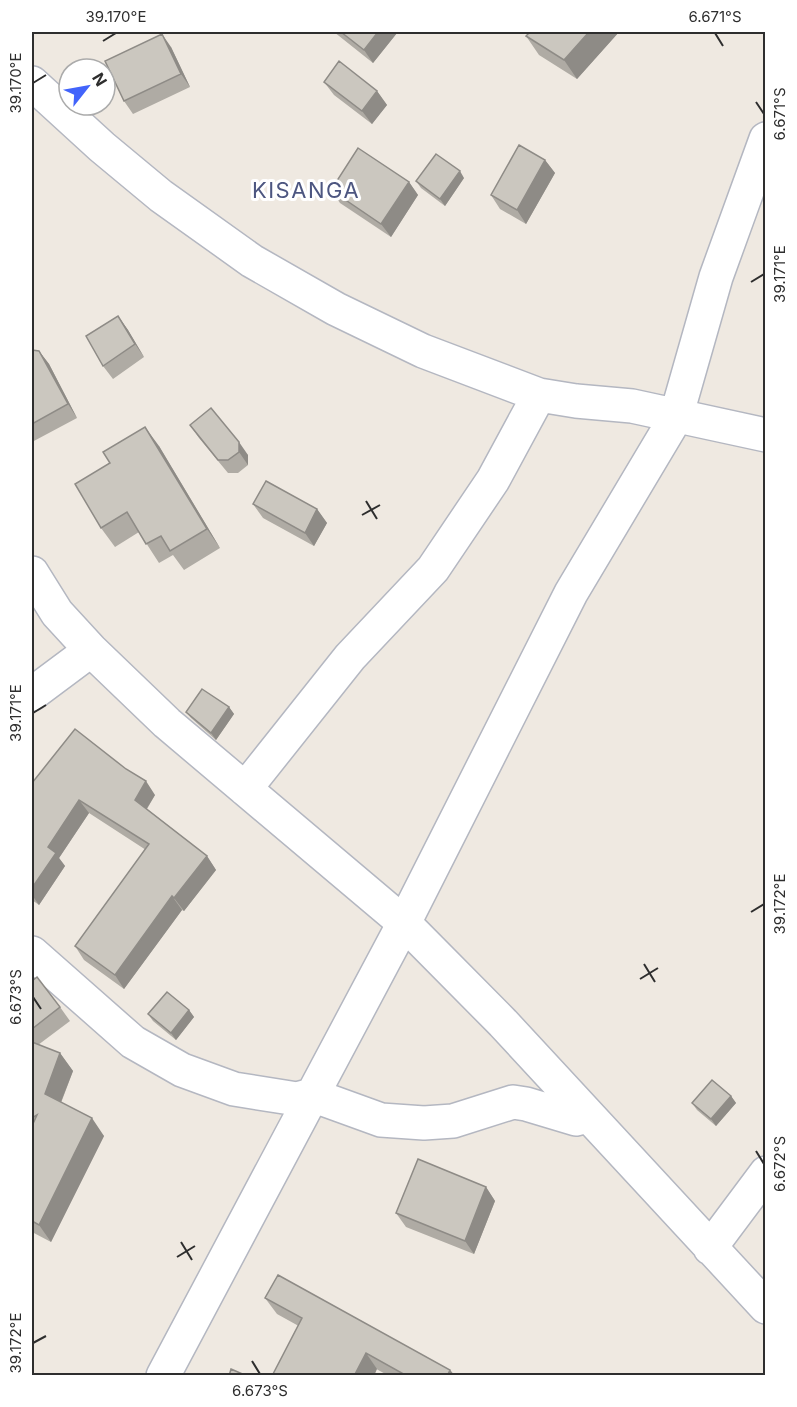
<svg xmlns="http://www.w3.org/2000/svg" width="797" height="1407" font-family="Inter,sans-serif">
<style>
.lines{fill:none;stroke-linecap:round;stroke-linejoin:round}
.minor-casing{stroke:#b4b7c1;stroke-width:36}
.minor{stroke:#fff;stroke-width:33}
.wall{fill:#afaba4}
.shaded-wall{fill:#8e8b86}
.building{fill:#cbc7bf;stroke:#8e8b86;stroke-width:1.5}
.ticks{fill:none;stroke:#2e2e2e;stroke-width:2}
.labels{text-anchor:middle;stroke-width:6;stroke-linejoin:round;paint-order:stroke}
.quarter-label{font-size:22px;letter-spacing:1.5px;fill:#4d5680;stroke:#fff}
.neatline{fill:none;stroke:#2e2e2e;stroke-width:2}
.ticks-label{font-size:15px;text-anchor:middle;fill:#2e2e2e}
</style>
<rect width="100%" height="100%" fill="#efe9e1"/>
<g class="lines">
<g class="minor-casing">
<path id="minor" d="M 32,83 L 102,147 L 161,196 L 252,261 L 336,309 L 423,351 L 539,395 L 576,401 L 632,406 L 766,435
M 32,573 L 57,613 L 91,650 L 167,723 L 404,923 L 503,1023 L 766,1307
M 32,694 L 91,650
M 245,789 L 350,657 L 433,569 L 493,480 L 539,395
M 32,953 L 133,1042 L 182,1070 L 234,1089 L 297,1099 L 312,1095 L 381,1120 L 424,1123 L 453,1121 L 513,1102 L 526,1104 L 576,1119 L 588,1116
M 710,1248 L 766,1173
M 163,1376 L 404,923 L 571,593 L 676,417 L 716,277 L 766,139"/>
</g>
<use href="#minor" class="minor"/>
</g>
<path class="wall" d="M 334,32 L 396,32 L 397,33 L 373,63 Z
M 527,32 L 619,32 L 577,79 L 539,55 L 526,36 L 529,33 Z
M 171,47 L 190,87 L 133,114 L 124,101 Z
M 324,82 L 377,91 L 387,105 L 372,124 L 334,95 Z
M 545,160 L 555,173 L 526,224 L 500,209 L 491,195 Z
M 464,178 L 445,206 L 421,188 L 416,181 Z
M 409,182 L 418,195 L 391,237 L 340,203 L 331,190 Z
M 118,316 L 128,330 L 144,357 L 113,379 L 103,366 Z
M 32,345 L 34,351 L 39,351 L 49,364 L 77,418 L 32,442 Z
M 190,425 L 248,455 L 248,465 L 238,473 L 228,473 L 199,438 Z
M 159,446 L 220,548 L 184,570 L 173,555 L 159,563 L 139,532 L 115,547 L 101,528 Z
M 253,504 L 317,509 L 327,523 L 314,546 L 263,518 Z
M 229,707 L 234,714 L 216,740 L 191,718 L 186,712 Z
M 32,783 L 155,795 L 147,809 L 207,856 L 216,870 L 184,911 L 182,910 L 124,989 L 84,960 L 75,946 L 146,850 L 89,813 L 59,858 L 65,866 L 39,905 L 32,900 Z
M 32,981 L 60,1007 L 70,1021 L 38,1045 L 60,1053 L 73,1071 L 61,1103 L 104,1136 L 51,1242 L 32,1232 Z
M 189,1010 L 194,1017 L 176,1040 L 153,1021 L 148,1014 Z
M 731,1096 L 736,1103 L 716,1126 L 697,1110 L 692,1103 Z
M 486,1187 L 495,1201 L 474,1254 L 406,1227 L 396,1213 Z
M 265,1298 L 450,1370 L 455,1376 L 389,1376 L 277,1314 Z"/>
<path class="shaded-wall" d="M 378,32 L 396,32 L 397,33 L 373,63 L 364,50 Z
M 589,32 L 619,32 L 577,79 L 564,60 Z
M 162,34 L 171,47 L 190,87 L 181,74 Z
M 377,91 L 387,105 L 372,124 L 362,111 Z
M 545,160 L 555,173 L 526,224 L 517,210 Z
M 460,171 L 464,178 L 445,206 L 440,199 Z
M 409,182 L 418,195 L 391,237 L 381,224 Z
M 118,316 L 128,330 L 144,357 L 135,344 Z
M 39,351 L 49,364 L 77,418 L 68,404 Z
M 145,427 L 159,446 L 220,548 L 207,529 Z
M 239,442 L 248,455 L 248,465 L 239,452 Z
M 317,509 L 327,523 L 314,546 L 305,533 Z
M 229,707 L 234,714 L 216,740 L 211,733 Z
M 146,781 L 155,795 L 144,813 L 135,800 Z
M 79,800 L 89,813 L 59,858 L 65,866 L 39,905 L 32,895 L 32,888 L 48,847 Z
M 207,856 L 216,870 L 184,911 L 174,898 Z
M 172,896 L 182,910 L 124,989 L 115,975 Z
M 189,1010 L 194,1017 L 176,1040 L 171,1033 Z
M 60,1053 L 73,1071 L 57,1112 L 45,1094 Z
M 731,1096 L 736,1103 L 716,1126 L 711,1119 Z
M 92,1118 L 104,1136 L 51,1242 L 39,1225 Z
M 486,1187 L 495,1201 L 474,1254 L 465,1241 Z
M 366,1353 L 377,1369 L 374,1376 L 354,1376 Z
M 450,1370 L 455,1376 L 447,1376 Z"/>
<path class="building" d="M 341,32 L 378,32 L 364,50 Z
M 530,32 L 589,32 L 564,60 L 526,36 Z
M 162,34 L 181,74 L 124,101 L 105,61 Z
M 339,61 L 377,91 L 362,111 L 324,82 Z
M 519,145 L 545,160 L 517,210 L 491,195 Z
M 358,148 L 409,182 L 381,224 L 331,190 Z
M 436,154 L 460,171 L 440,199 L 416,181 Z
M 118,316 L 135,344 L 103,366 L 86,336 Z
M 32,350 L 39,351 L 68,404 L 32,424 Z
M 211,408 L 239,442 L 239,452 L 228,460 L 218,460 L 190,425 Z
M 145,427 L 207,529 L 170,551 L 161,536 L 146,544 L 127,512 L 101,528 L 75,484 L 110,463 L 103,452 Z
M 266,481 L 317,509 L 305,533 L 253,504 Z
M 202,689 L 229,707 L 211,733 L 186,712 Z
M 75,729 L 126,769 L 146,781 L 135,800 L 207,856 L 174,898 L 172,896 L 115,975 L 75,946 L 149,844 L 79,800 L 48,847 L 56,853 L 32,888 L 32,783 Z
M 37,977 L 60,1007 L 32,1029 L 32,981 Z
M 167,992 L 189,1010 L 171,1033 L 148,1014 Z
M 32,1042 L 60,1053 L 45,1094 L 92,1118 L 39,1225 L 32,1221 L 32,1126 L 37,1115 L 32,1118 Z
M 712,1080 L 731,1096 L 711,1119 L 692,1103 Z
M 418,1159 L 486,1187 L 465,1241 L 396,1213 Z
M 278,1275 L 450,1370 L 447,1376 L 407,1376 L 366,1353 L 354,1376 L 272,1376 L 302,1318 L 265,1298 Z
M 231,1369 L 247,1376 L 229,1376 Z"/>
<path class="ticks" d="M 715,33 L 723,46M 103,41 L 116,33M 33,83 L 46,75M 756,102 L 764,114M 751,282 L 764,274M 366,501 L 377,519M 362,515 L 380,505M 33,713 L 46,705M 751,912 L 764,904M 644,964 L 655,982M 640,979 L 658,968M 33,997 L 41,1009M 756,1151 L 764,1164M 181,1242 L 192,1260M 177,1257 L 195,1246M 33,1343 L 46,1336M 252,1361 L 260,1374"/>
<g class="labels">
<g class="quarter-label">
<text x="306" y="198">KISANGA</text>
</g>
</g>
<rect width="797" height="1407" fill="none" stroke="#ffffff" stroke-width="66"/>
<g transform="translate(87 87) rotate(59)"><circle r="28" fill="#ffffff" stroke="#ababab" stroke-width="1.5"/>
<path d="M0-4.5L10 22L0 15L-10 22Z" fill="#4264fb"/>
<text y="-9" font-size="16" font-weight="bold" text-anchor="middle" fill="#2e2e2e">N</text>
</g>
<rect x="33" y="33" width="731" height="1341" class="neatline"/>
<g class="ticks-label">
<text x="116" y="22">39.170°E</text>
<text x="715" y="22">6.671°S</text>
<text transform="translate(16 83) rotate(-90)" y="5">39.170°E</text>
<text transform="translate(780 114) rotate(-90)" y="5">6.671°S</text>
<text transform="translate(780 274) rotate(-90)" y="5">39.171°E</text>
<text transform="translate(16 713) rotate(-90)" y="5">39.171°E</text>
<text transform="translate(780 904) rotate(-90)" y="5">39.172°E</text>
<text transform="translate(16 997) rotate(-90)" y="5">6.673°S</text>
<text transform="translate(780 1164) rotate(-90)" y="5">6.672°S</text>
<text transform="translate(16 1343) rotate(-90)" y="5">39.172°E</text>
<text x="260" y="1396">6.673°S</text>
</g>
</svg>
